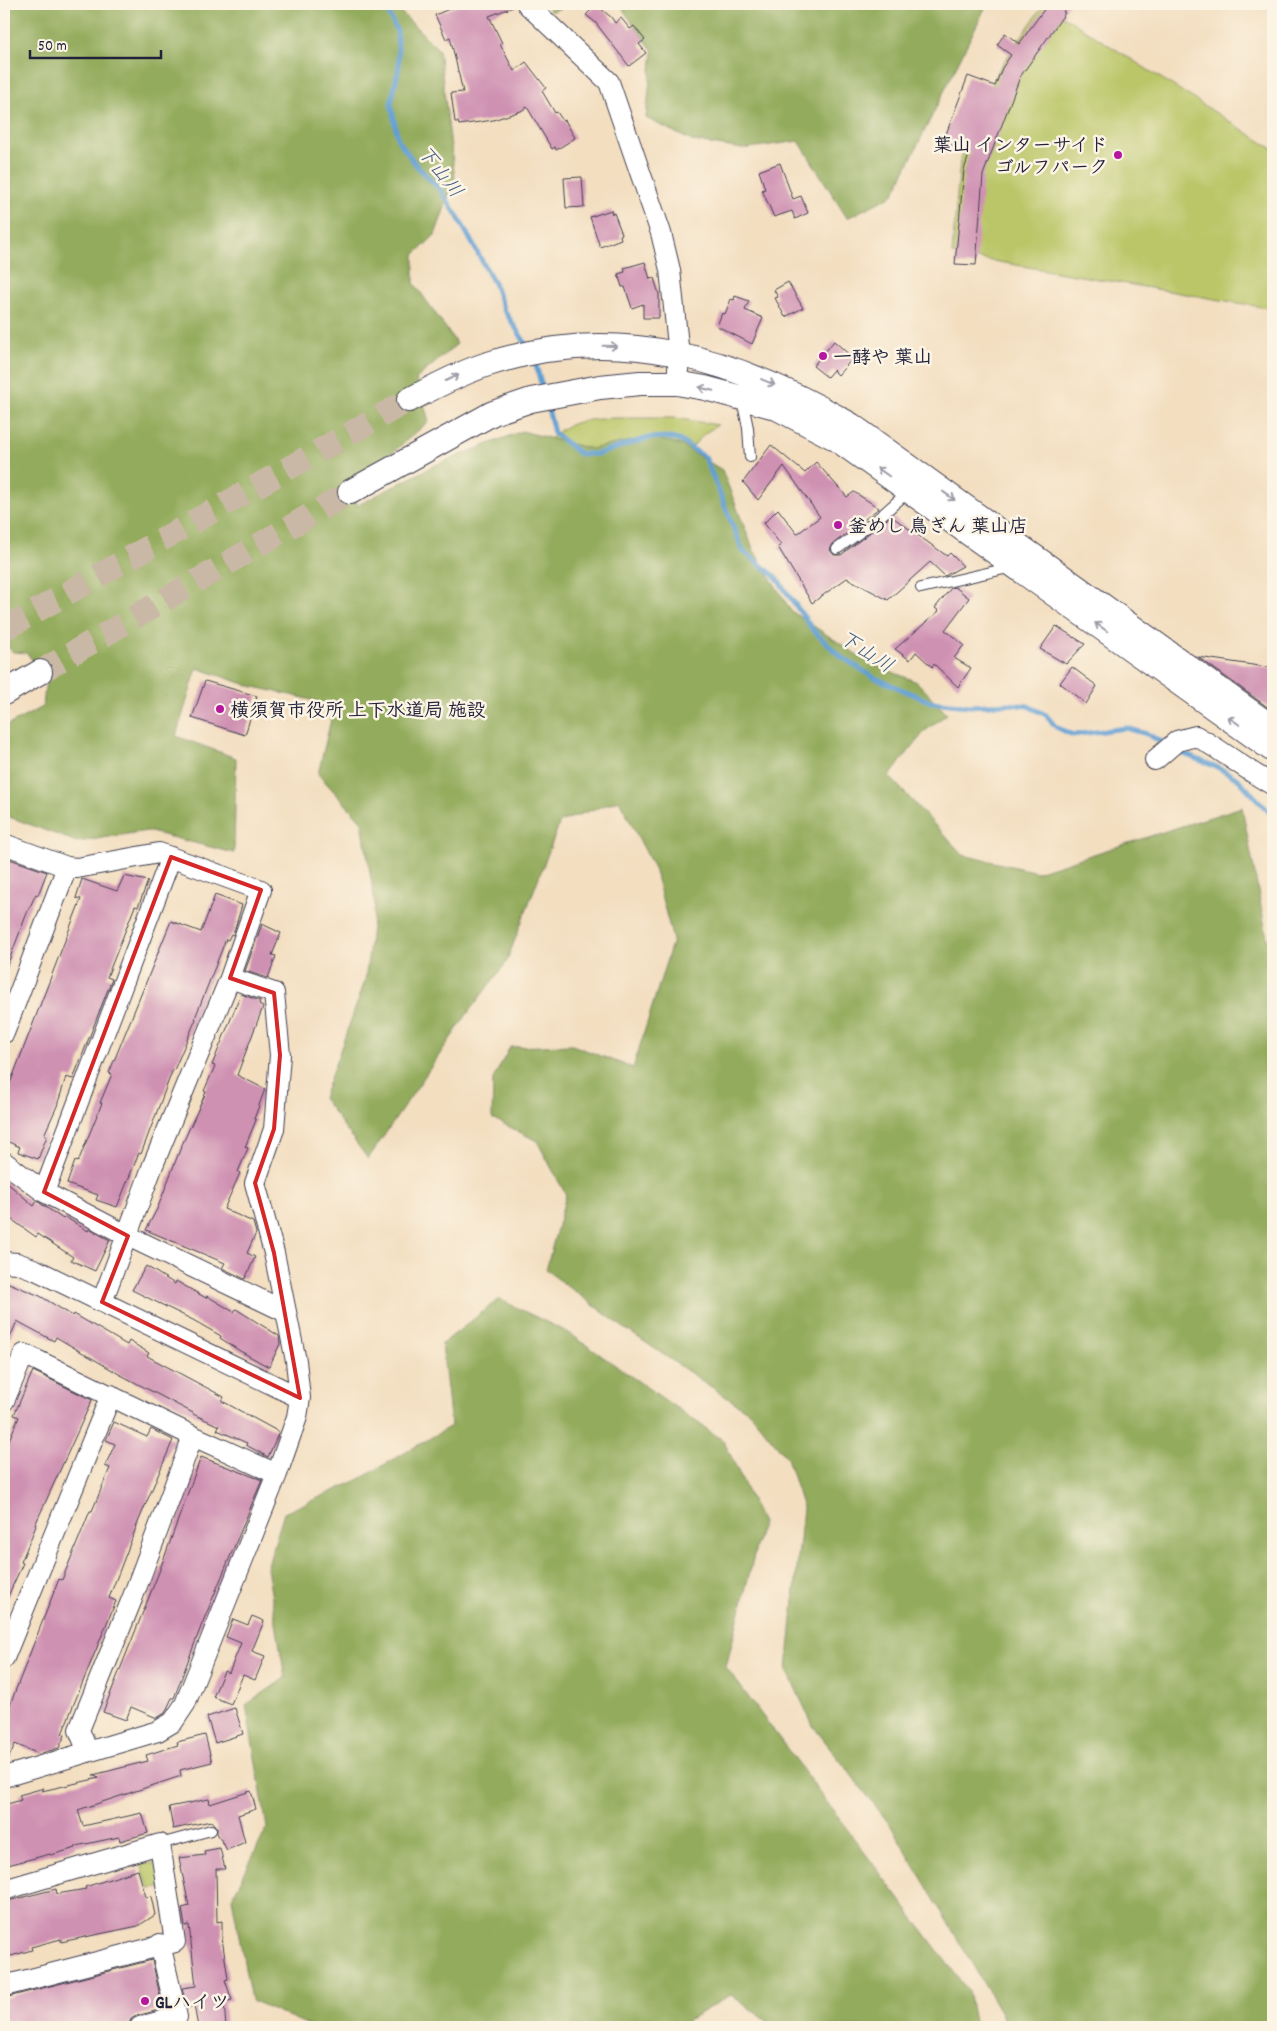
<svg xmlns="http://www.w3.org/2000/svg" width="1277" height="2031" font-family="Dekko,'Klee One',sans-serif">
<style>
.green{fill:#bac668;stroke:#6e7452}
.forest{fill:#93ab5c;stroke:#5a664c}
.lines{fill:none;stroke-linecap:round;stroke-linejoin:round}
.stream{stroke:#619fd3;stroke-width:5}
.building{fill:#cf91b2}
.tertiary-tunnel{stroke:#c9b8a5;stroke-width:24;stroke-dasharray:24 12;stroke-linecap:butt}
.service-casing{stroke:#413e4f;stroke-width:12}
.minor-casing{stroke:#413e4f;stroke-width:22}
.tertiary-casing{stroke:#413e4f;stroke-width:26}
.service{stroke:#fff;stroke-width:10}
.minor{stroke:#fff;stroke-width:20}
.tertiary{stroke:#fff;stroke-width:24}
.oneway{stroke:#9c9ca7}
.marked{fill:none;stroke:#d62828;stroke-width:4;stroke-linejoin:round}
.poi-dot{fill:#b5179e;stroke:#fcf5e5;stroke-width:2}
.labels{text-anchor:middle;stroke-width:5;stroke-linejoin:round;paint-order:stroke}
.poi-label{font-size:19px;font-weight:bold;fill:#22223b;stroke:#fcf5e5;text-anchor:start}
.water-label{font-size:20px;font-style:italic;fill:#3e5a7f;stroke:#fcf5e5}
</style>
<rect width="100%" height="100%" fill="#fcf5e5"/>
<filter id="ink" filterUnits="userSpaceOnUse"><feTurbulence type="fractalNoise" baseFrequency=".02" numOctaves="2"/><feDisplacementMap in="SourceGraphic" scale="10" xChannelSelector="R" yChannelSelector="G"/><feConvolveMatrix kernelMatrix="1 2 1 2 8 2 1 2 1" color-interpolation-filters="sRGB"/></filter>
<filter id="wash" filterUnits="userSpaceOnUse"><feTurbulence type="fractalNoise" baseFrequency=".0096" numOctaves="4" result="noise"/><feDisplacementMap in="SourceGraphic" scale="20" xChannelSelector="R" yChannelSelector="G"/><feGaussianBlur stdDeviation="1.12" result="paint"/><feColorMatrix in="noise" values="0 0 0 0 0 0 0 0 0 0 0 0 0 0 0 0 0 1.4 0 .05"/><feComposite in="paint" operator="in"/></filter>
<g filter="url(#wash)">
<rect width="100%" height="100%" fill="#f3dec0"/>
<path class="green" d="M 1044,4 L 1273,149 L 1273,309 L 952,254 L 960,161 L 999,69 Z
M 611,418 L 674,418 L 718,425 L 705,433 L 694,445 L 677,459 L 588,463 L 550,439 C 571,419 583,421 611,418 Z
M 158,1863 L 162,1888 L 149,1889 L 141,1864 Z"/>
<path class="forest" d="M 4,4 L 393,4 L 439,50 L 455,179 L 435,235 L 414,255 L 414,283 L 457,344 L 416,379 L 429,421 L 361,480 L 356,506 L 433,466 L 522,431 L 591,449 L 650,437 L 681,445 L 722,470 L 754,551 L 791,611 L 868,662 L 917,682 L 947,714 L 925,731 L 889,776 L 963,855 L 1037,872 L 1242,807 L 1273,969 L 1273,2027 L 1006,2027 L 1001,2013 L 891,1826 L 813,1726 L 787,1670 L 803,1508 L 787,1458 L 750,1413 L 624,1328 L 546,1270 L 566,1195 L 537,1141 L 492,1118 L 493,1079 L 510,1047 L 572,1045 L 633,1068 L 673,940 L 654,868 L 619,800 L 560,822 L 506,963 L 470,1010 L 368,1159 L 323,1098 L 365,981 L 375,904 L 362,822 L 318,774 L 334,707 L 304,698 L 250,686 L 197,668 L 176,736 L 236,758 L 234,853 L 147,831 L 77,842 L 4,815 L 4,727 L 43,707 L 46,679 L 27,653 L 13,652 L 4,644 Z
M 547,4 L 573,4 L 550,12 Z
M 619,4 L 987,4 L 893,195 L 847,218 L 799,141 L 742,149 L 692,141 L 646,118 L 653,51 Z
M 499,1299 L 569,1333 L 724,1441 L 762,1523 L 726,1667 L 968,1991 L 975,2027 L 775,2027 L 731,1995 L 688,2020 L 685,2027 L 313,2027 L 251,2000 L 232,1898 L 267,1828 L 246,1705 L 285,1678 L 267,1568 L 284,1513 L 358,1480 L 451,1426 L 442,1344 Z"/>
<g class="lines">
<path class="stream" d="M 384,4 L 397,31 L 399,66 L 391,104 L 398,140 L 416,165 L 441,191 L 458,217 L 494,283 L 504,310 L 526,344
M 534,358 L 542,387
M 547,404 L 554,433 L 580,454 L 597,454 L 648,438 L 665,437 L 679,440 L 705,457 L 743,551 L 776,577 L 813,630 L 840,656 L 873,677 L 931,702 L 969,706 L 1008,704 L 1028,706 L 1046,715 L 1056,727 L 1073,735 L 1126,728 L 1147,734 L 1167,745
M 1174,750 L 1219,768 L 1238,779 L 1273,816"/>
</g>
<g id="blocks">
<path class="building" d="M 461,4 L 515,4 L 516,6 L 489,16 L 502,43 L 500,44 L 514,71 L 526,62 L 546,88 L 542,91 L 555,113 L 557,112 L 563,121 L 565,120 L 575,138 L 556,150 L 555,147 L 552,149 L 527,107 L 521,111 L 493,120 L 459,125 L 458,122 L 455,122 L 451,93 L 463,92 L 450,37 L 446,39 L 435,15 Z
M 1048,4 L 1069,4 L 1063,12 L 1065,13 L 1020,77 L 983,175 L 976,265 L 955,264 L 964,170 L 970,152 L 943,142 L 968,76 L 995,86 L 1002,68 L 1011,55 L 997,45 L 1005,33 L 1019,44 Z
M 596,5 L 611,17 L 615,23 L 621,18 L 630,29 L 634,26 L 645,40 L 639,44 L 646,53 L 629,66 L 595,22 L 586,15 Z
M 780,163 L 793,199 L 801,196 L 808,213 L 795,219 L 792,211 L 774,217 L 762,190 L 765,189 L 759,171 Z
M 582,177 L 584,207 L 566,208 L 564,178 Z
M 611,210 L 612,214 L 614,213 L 622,234 L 620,235 L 621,239 L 600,247 L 590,217 Z
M 645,262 L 650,279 L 654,278 L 659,294 L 659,318 L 643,318 L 643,304 L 632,308 L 625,287 L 622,287 L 618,274 L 625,272 L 624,268 Z
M 788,282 L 803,308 L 785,317 L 775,298 L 778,297 L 774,290 Z
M 735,296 L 749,301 L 745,310 L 763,318 L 752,344 L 717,326 L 722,313 L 725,314 L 731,299 L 734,300 Z
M 834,341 L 853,358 L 838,375 L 833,370 L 827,377 L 813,366 Z
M 771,445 L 805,473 L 816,462 L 847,497 L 854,492 L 879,508 L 833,544 L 830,550 L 834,555 L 841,555 L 891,516 L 947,556 L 950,553 L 963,566 L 945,576 L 930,562 L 888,600 L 847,578 L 812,603 L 778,547 L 781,545 L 764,523 L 778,509 L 797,534 L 820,517 L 784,466 L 758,500 L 743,482 Z
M 955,587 L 969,598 L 945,630 L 964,645 L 954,658 L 971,668 L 958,687 L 934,664 L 932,667 L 916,652 L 910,660 L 895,649 L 939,611 L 935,608 L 951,588 Z
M 1056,626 L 1085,644 L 1066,664 L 1040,649 Z
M 1198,657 L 1273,668 L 1273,711 Z
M 1072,667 L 1097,686 L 1086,704 L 1060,683 Z
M 205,681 L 257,696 L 245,735 L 192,718 Z
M 4,857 L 47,872 L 38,895 L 36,894 L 27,913 L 5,971 Z
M 124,876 L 148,881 L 138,907 L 135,906 L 107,977 L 112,979 L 73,1079 L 66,1077 L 57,1106 L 44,1135 L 47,1136 L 38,1159 L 18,1152 L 20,1147 L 4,1140 L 4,1099 L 81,899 L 76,898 L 82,879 L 117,891 Z
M 215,895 L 242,905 L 233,935 L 231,934 L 228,940 L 226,939 L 195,1018 L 196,1019 L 174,1070 L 173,1069 L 141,1154 L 139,1153 L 117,1207 L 96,1200 L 98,1195 L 67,1184 L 75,1161 L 78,1162 L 102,1103 L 100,1103 L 112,1074 L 109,1073 L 171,921 L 201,932 Z
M 262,924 L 281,933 L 272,955 L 276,956 L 268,978 L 245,971 Z
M 241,994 L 260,1001 L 259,1004 L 263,1007 L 237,1075 L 265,1089 L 254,1119 L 256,1120 L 245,1147 L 248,1148 L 238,1172 L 240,1173 L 224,1209 L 253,1222 L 256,1233 L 247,1253 L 255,1257 L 245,1279 L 222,1268 L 225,1263 L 146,1230 L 158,1207 L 181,1147 L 206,1092 L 204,1091 L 215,1066 L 212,1065 Z
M 4,1180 L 34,1206 L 37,1201 L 63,1219 L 65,1217 L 88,1231 L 89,1229 L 110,1240 L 95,1271 L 71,1260 L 73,1257 L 38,1234 L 36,1237 L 4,1214 Z
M 146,1266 L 175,1284 L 176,1281 L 206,1298 L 207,1296 L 234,1312 L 236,1309 L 279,1336 L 280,1344 L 269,1367 L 240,1351 L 220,1338 L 221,1336 L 193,1320 L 132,1290 Z
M 4,1281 L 40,1296 L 73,1316 L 74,1314 L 127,1345 L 129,1341 L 149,1353 L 147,1356 L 224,1397 L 222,1401 L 279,1432 L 268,1457 L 246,1445 L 247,1443 L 217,1430 L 219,1426 L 193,1414 L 193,1413 L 119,1374 L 56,1337 L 54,1341 L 17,1321 L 4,1352 Z
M 33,1371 L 92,1400 L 35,1525 L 36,1526 L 21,1562 L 23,1563 L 4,1605 L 4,1451 L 19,1417 L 14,1415 Z
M 114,1422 L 147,1437 L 151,1429 L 173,1440 L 139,1520 L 109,1598 L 116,1601 L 73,1706 L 62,1734 L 65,1735 L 59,1748 L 39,1754 L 15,1744 L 6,1764 L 4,1765 L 4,1720 L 59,1579 L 62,1580 L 90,1511 L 92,1511 L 110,1468 L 105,1466 L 115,1444 L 106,1440 Z
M 201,1457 L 262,1480 L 202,1624 L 174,1698 L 172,1698 L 165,1713 L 157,1718 L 131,1707 L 126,1720 L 103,1712 L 159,1572 Z
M 252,1616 L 264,1621 L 252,1651 L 265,1656 L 255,1680 L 243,1675 L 231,1704 L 213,1697 L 224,1671 L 229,1673 L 241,1643 L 226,1637 L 233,1619 L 248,1625 Z
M 235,1708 L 243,1734 L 215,1743 L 207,1717 Z
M 205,1735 L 212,1762 L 180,1770 L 181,1776 L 78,1810 L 83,1826 L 142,1813 L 148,1833 L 120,1841 L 119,1837 L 76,1846 L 76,1848 L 51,1855 L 50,1854 L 4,1866 L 4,1805 L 21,1800 L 19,1795 L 44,1788 L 42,1791 L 99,1778 L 93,1775 L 148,1761 L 146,1755 L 178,1745 L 177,1742 Z
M 251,1791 L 256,1809 L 238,1815 L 245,1842 L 227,1850 L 217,1833 L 217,1828 L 211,1821 L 173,1829 L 169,1807 L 209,1799 L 210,1804 Z
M 220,1848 L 225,1869 L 216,1869 L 217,1922 L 222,1921 L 222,1938 L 228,1979 L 225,1980 L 232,2000 L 224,2002 L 226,2027 L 198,2027 L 194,2005 L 187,2009 L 182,1988 L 196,1986 L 189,1925 L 185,1926 L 182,1908 L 189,1906 L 179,1858 L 205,1855 L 204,1851 Z
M 138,1870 L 146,1897 L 151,1896 L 155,1915 L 138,1926 L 61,1942 L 61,1939 L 31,1947 L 32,1950 L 4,1958 L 4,1902 L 56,1889 L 57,1894 L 86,1889 L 85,1887 Z
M 152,1960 L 163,2009 L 136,2016 L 131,2019 L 128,2027 L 114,2027 L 114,2024 L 99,2027 L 4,2027 L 4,1998 Z"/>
</g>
</g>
<g filter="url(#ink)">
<use href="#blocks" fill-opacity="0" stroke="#413e4f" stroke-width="1"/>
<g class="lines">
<path class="tertiary-tunnel" d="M 4,629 L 409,400
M 40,672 L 350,492"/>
<g class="service-casing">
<path id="service" d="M 742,399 L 748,428 L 750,457
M 837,549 L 874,522 L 909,491
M 921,588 L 1013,567
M 160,1844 L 211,1830"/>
</g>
<g class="minor-casing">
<path id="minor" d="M 527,4 L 609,82 L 661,233 L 670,270 L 679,355 L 677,383
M 1155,760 L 1177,741 L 1196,736 C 1223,751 1246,770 1273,785
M 4,844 L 67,867 L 77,868 L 159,853 L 261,890 L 230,978 L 153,1165 L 102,1302
M 230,978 L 274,993 L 280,1055 L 274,1129 L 255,1183 L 274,1253 L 296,1361 L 300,1398
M 4,1033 L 67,867
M 4,1162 L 44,1192 L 128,1236 L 286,1312
M 44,1192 L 171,857
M 4,1262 L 17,1263 L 36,1270 L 300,1398 L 297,1417 L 277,1474 L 185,1704 L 173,1722 L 158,1731 L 4,1777
M 4,1401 L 24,1354 L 193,1436 L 277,1474
M 4,1658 L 111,1395
M 88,1752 L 79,1730 L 132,1599 L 193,1436
M 4,1890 L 160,1844 L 175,1942 L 4,1986
M 140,2027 L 177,2017 L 160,1944"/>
</g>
<g class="tertiary-casing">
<path id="tertiary" d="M 409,400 C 434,387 458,374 485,365 C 616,321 736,358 851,425 L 1273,728
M 350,492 L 493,413 L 531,400 L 600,387 L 640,383 L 677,383 L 705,388 L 775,407 L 835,438 L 1273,750
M 4,693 L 40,672"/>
</g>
<use href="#service" class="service"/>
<use href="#minor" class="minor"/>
<use href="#tertiary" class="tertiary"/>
</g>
<defs><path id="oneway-shaft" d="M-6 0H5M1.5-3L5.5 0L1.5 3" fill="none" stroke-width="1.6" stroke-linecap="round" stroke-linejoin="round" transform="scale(1.25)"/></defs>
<g class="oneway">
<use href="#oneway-shaft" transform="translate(610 346) rotate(1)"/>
<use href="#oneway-shaft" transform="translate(452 378) rotate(-24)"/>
<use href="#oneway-shaft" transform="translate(768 382) rotate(23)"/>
<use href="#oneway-shaft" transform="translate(706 389) rotate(-167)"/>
<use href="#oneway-shaft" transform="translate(883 472) rotate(-145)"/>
<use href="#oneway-shaft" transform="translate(949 496) rotate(36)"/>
<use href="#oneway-shaft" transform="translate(1101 627) rotate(-145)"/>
<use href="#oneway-shaft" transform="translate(1234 721) rotate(-145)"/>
</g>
</g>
<path class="marked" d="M 171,857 L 261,890 L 230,978 L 274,993 L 280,1055 L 274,1129 L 255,1183 L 274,1253 L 300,1398 L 102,1302 L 128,1236 L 44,1192 Z"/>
<g class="poi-dot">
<circle cx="1118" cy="155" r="5"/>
<circle cx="823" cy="356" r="5"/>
<circle cx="838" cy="525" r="5"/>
<circle cx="220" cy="709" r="5"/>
<circle cx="145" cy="2001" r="5"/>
</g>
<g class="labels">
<g class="poi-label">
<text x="1108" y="151" text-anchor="end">葉山 インターサイド<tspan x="1108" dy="22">ゴルフパーク</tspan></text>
<text x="833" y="363">一酵や 葉山</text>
<text x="848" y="532">釜めし 鳥ぎん 葉山店</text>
<text x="230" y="716">横須賀市役所 上下水道局 施設</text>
<text x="155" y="2008">GLハイツ</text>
</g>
<g class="water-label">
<text transform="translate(441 171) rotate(52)" y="7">下山川</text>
<text transform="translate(867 651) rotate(33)" y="7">下山川</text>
</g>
</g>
<rect width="1277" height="2031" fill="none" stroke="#fcf5e5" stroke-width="20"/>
<path d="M30 50v8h131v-8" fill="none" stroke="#22223b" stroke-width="2.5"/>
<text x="38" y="50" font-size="15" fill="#22223b" stroke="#fcf5e5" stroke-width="4" paint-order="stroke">50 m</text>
</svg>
